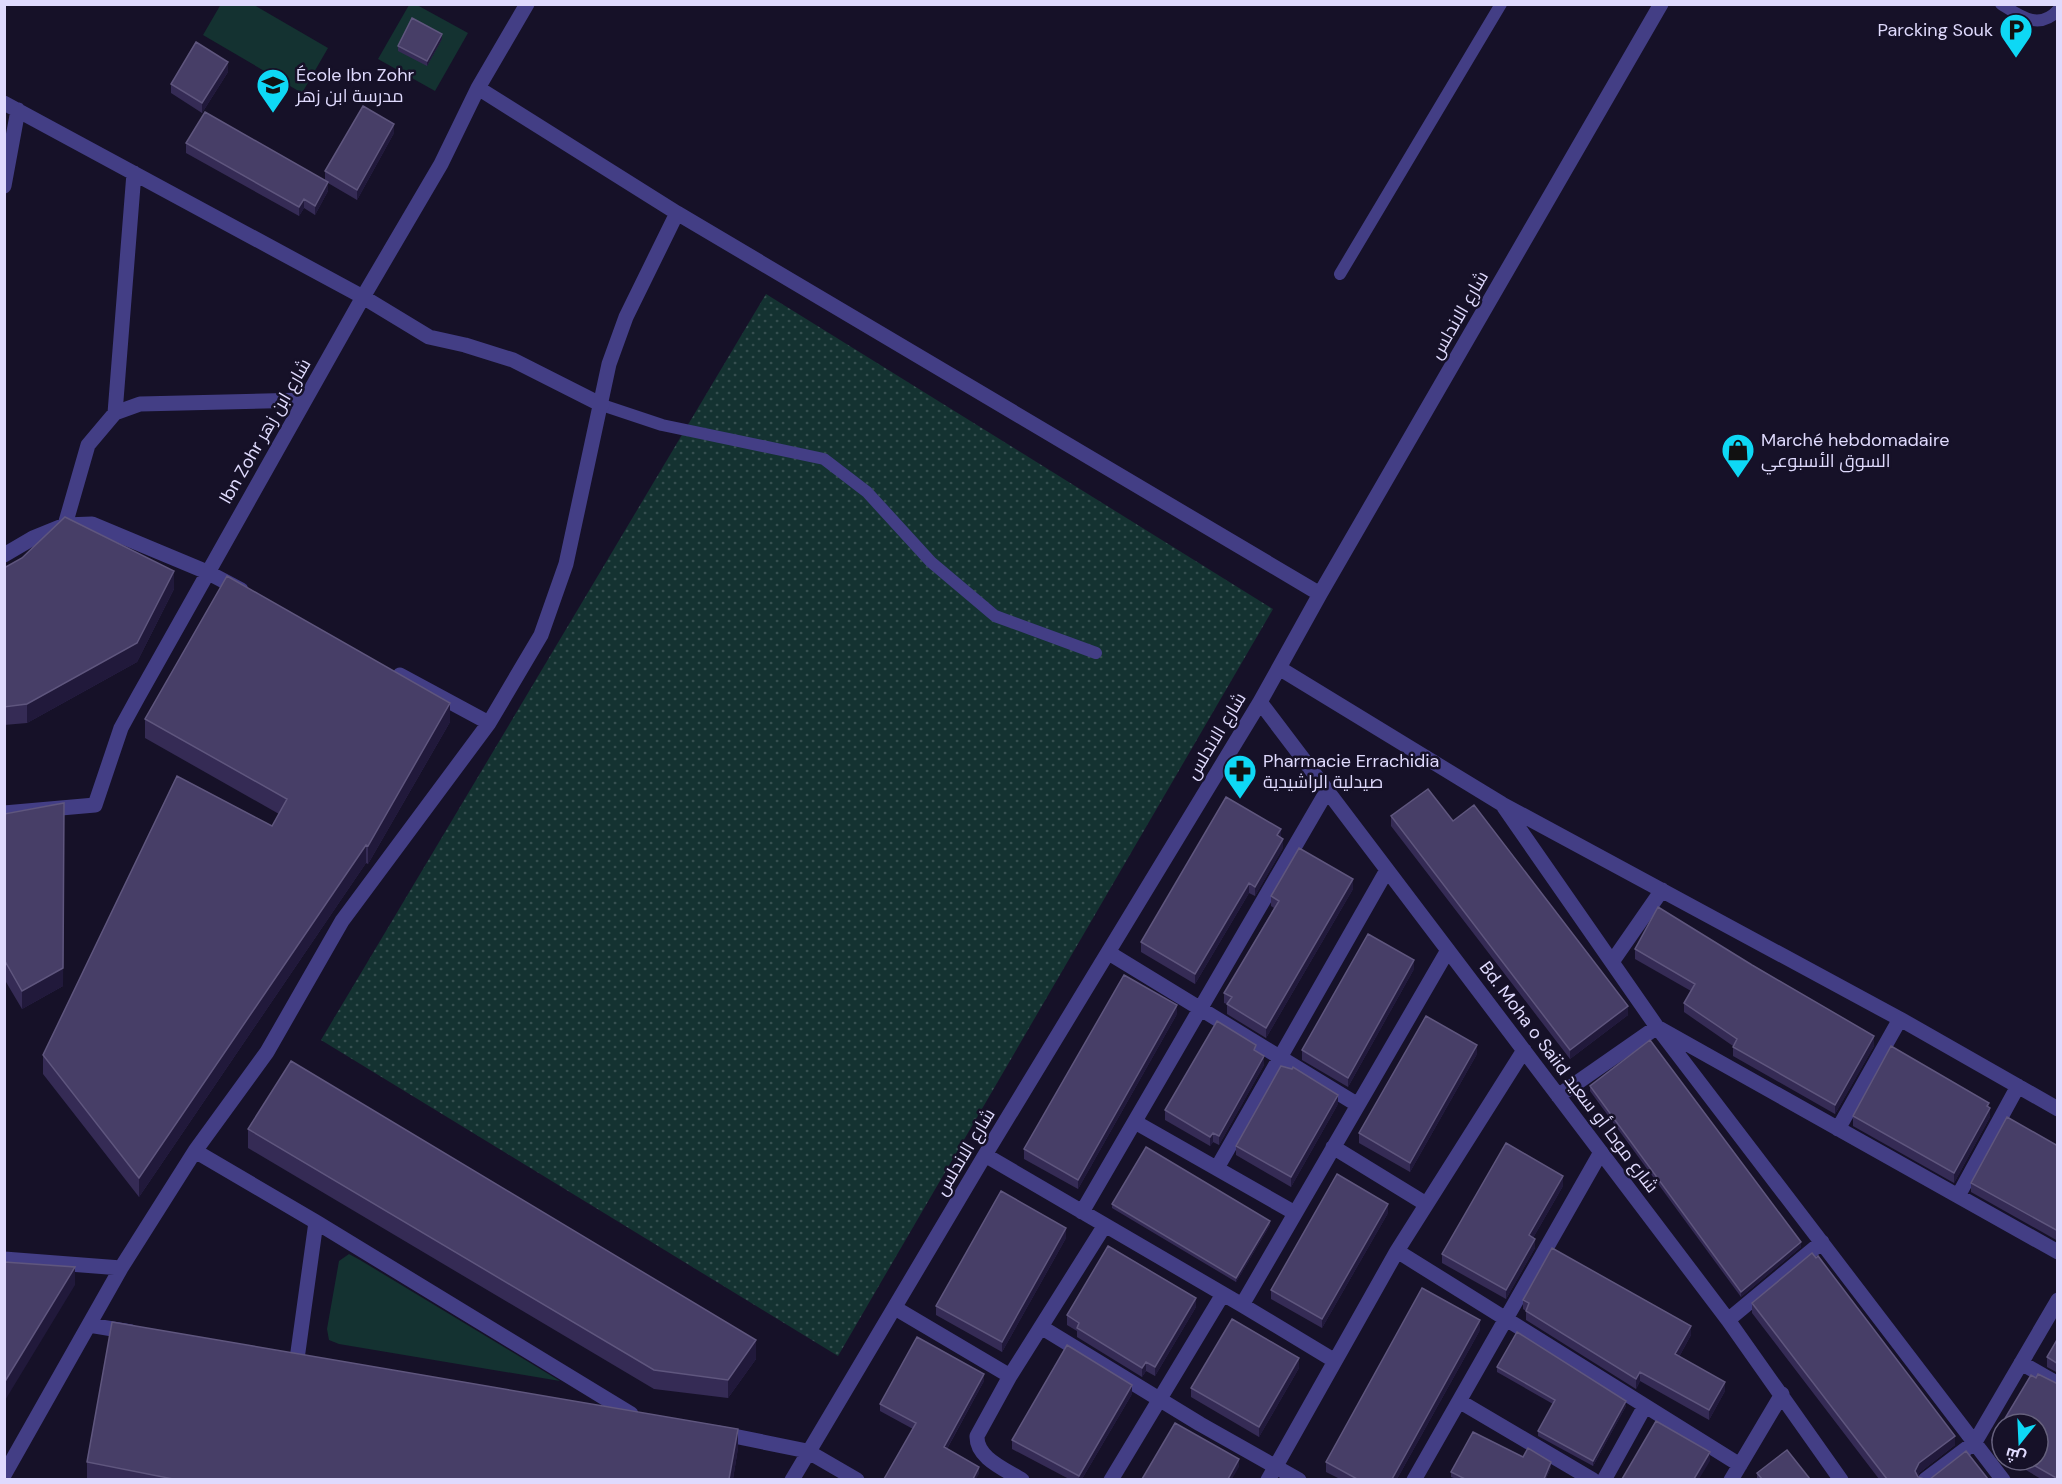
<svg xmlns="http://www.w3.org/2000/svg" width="2062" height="1484" font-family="'DM Sans',Cairo,sans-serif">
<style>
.grass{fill:url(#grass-dots)}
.garden{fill:#143231}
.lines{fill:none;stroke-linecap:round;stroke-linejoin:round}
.lane{stroke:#433e85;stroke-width:12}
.street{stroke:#433e85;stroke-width:15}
.wall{fill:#352b55}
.shaded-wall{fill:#21193b}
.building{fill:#473e67;stroke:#5f567e;stroke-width:1.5}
.labels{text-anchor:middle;stroke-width:5;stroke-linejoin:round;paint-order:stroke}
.poi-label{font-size:18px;fill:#dfdafd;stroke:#161128;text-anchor:start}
.street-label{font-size:18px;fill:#dfdafd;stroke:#161128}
</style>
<defs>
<pattern id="grass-dots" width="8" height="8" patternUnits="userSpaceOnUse" patternTransform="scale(1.5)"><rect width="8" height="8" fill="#143231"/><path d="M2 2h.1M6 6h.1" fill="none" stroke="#364f50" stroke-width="1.8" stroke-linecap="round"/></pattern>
</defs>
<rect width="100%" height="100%" fill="#161128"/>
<path class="grass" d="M 766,294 L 1273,609 L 838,1356 L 321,1040 Z"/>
<path class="garden" d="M 221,4 L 254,5 L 328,48 L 302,93 L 203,35 Z
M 409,5 L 417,5 L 468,33 L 435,91 L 378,59 Z
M 349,1254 L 360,1260 L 560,1381 L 339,1344 L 329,1340 L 327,1329 L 339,1261 Z"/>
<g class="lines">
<path class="lane" d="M 2001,4 C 2020,16 2039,31 2058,10
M 1340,274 L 1501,4
M 602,405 L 662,425 L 824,459 L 867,492 L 931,562 L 995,616 L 1096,653"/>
<path class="street" d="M 478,88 L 677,213 L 1320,594
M 4,103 L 363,297 L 429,337 L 465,345 L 513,360 L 602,405
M 4,186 L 18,110
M 115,413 L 134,173
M 65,525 L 88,445 L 115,413 L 140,404 L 305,400
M 4,555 L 33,538 L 65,525 L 92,524 L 207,572 L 241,590
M 1279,668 L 1502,804 L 1900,1019 L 2058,1109
M 400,675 L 489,723
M 1260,702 L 1728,1320 L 1841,1480
M 1504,807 L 1657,1027 L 2003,1480
M 4,813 L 95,805 L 121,728 L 138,697 L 363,297 L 441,164 L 478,88 L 527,4
M 1109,953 L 1358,1105
M 1612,962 L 1662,890
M 1558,1096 L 1657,1027 L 2058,1252
M 1135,1122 L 1295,1213
M 1838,1129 L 1900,1019
M 1333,1147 L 1426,1204
M 195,1151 L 316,1222 L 631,1414
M 985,1155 L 1242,1305 L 1335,1361
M 1217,1168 L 1387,870
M 1958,1196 L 2018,1086
M 1082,1212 L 1327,791
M 1397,1251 L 1740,1465
M 4,1259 L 121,1268
M 1242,1305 L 1448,950
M 895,1308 L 1010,1376
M 1728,1320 L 1822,1242
M 89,1325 L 131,1332
M 1041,1327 L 1200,1424 L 1299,1480
M 297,1359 L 316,1222
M 2021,1363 L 2058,1384
M 1459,1401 L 1593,1480
M 719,1433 L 807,1451 L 857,1480
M 4,1475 L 121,1268 L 195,1151 L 267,1052 L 342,921 L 489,723 L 541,635 L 566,564 L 609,364 L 626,317 L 677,213
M 792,1480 L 985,1155 L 1260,702 L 1320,594 L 1661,4
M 1022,1480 C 1005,1469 976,1458 977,1436 L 1010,1376 L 1105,1225
M 1111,1480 L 1223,1294
M 1268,1480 L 1397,1251 L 1524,1050
M 1414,1480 L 1601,1152
M 1604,1480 L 1645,1406
M 1731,1480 L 1782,1394
M 1925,1480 L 1975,1442 L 2058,1300"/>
</g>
<path class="wall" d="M 442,39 L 427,66 L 398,51 L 398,46 Z
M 228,72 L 202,113 L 171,93 L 171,84 Z
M 394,133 L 357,200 L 328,183 L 328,191 L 315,215 L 304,208 L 299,216 L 186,153 L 186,143 L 325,180 L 325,171 Z
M 4,568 L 174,589 L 137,662 L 27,723 L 4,725 Z
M 145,719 L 450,722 L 368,864 L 366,863 L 139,1197 L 43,1074 L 43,1055 L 272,826 L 279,814 L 145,738 Z
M 64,803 L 63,986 L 22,1009 L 6,982 L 4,982 L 4,814 Z
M 1391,816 L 1453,821 L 1628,1015 L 1570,1059 L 1391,826 Z
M 1283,848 L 1255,896 L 1249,893 L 1195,984 L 1141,952 L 1141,942 Z
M 1353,889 L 1266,1038 L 1227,1014 L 1227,1004 L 1224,1003 L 1224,993 L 1274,908 L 1271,906 L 1271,896 Z
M 1635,949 L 1874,1046 L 1835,1114 L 1733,1056 L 1733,1046 L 1684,1012 L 1684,1003 L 1691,991 L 1635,959 Z
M 1414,969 L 1348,1087 L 1302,1060 L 1302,1050 Z
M 1177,1014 L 1078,1189 L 1024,1159 L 1024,1149 Z
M 1256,1051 L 1264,1065 L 1219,1145 L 1213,1142 L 1210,1146 L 1165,1120 L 1165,1110 Z
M 1477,1054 L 1410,1172 L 1359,1143 L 1359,1133 Z
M 1590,1086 L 1801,1247 L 1741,1297 L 1590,1091 Z
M 1338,1104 L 1291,1187 L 1236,1155 L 1236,1146 Z
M 1989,1107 L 1990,1117 L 1954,1183 L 1853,1126 L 1853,1116 Z
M 248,1129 L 756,1359 L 728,1398 L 654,1389 L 248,1148 Z
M 2058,1146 L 2058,1241 L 1971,1192 L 1971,1183 Z
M 1563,1186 L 1533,1238 L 1535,1248 L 1506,1299 L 1442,1263 L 1442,1254 Z
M 1112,1204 L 1270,1225 L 1236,1282 L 1112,1208 Z
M 1388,1213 L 1322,1328 L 1271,1299 L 1271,1290 Z
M 1066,1238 L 1002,1352 L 936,1315 L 936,1306 Z
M 1523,1300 L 1691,1335 L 1679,1357 L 1725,1391 L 1709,1420 L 1640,1381 L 1636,1389 L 1526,1320 L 1526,1311 L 1523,1309 Z
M 1752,1303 L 1955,1445 L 1919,1473 L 1918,1477 L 1924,1479 L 1879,1479 L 1752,1313 Z
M 1196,1307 L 1155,1376 L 1146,1371 L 1142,1377 L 1077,1337 L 1077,1331 L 1067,1325 L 1067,1315 Z
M 1480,1330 L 1397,1479 L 1340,1479 L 1326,1472 L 1326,1462 Z
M 2058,1338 L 2058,1373 L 2047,1367 L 2047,1357 Z
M 1497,1367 L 1626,1406 L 1593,1466 L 1538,1436 L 1538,1431 L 1553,1404 L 1497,1372 Z
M 1299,1368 L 1259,1437 L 1191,1397 L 1191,1388 Z
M 2038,1374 L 2058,1384 L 2058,1479 L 2041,1479 L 2009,1460 L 2038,1460 L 2038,1424 L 2002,1424 L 2002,1456 L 1992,1449 L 1992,1440 L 2031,1375 L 2036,1378 Z
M 984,1381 L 947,1449 L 979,1474 L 913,1429 L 880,1411 L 880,1404 Z
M 1132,1394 L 1082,1479 L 1069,1479 L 1012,1449 L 1012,1440 Z
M 738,1448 L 733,1479 L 87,1479 L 87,1462 Z
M 1523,1457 L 1551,1467 L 1546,1479 L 1456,1479 L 1451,1477 L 1451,1472 Z
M 1757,1473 L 1810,1479 L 1757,1479 Z"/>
<path class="shaded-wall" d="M 442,34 L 442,39 L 427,66 L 427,61 Z
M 228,62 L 228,72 L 202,113 L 202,103 Z
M 394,124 L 394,133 L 357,200 L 357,190 Z
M 328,182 L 328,191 L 315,215 L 315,206 Z
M 304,199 L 304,208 L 299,216 L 299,207 Z
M 174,571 L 174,589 L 137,662 L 27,723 L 27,704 Z
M 450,703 L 450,722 L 368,864 L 368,846 Z
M 1281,829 L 1281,838 L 1277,835 Z
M 1283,839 L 1283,848 L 1255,896 L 1255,887 Z
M 366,845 L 366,863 L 139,1197 L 139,1178 Z
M 1353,879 L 1353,889 L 1266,1038 L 1266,1028 Z
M 1249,883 L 1249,893 L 1195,984 L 1195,974 Z
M 1414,960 L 1414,969 L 1348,1087 L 1348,1078 Z
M 63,968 L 63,986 L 22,1009 L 22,991 Z
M 1177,1005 L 1177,1014 L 1078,1189 L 1078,1180 Z
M 1628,1006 L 1628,1015 L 1570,1059 L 1570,1050 Z
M 1874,1036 L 1874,1046 L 1835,1114 L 1835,1105 Z
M 1477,1045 L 1477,1054 L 1410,1172 L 1410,1163 Z
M 1264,1056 L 1264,1065 L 1219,1145 L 1219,1136 Z
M 1338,1095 L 1338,1104 L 1291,1187 L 1291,1177 Z
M 1989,1103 L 1990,1117 L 1954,1183 L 1954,1173 Z
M 1213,1133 L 1213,1142 L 1210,1146 L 1210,1137 Z
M 1563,1176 L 1563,1186 L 1529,1245 L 1529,1235 Z
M 1388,1204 L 1388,1213 L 1322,1328 L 1322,1319 Z
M 1270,1221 L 1270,1225 L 1236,1282 L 1236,1278 Z
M 1066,1228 L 1066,1238 L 1002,1352 L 1002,1342 Z
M 1535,1239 L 1535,1248 L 1506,1299 L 1506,1290 Z
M 1801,1242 L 1801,1247 L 1741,1297 L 1741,1292 Z
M 75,1267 L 75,1285 L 4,1402 L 4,1383 Z
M 1196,1298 L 1196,1307 L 1155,1376 L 1155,1367 Z
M 1480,1320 L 1480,1330 L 1397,1479 L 1392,1479 Z
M 1691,1326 L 1691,1335 L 1675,1364 L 1675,1354 Z
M 756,1340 L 756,1359 L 728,1398 L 728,1380 Z
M 1299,1358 L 1299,1368 L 1259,1437 L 1259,1427 Z
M 1146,1362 L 1146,1371 L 1142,1377 L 1142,1368 Z
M 1640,1372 L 1640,1381 L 1636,1389 L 1636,1379 Z
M 984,1374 L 984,1381 L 944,1454 L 944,1447 Z
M 1725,1382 L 1725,1391 L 1709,1420 L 1709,1410 Z
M 1132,1385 L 1132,1394 L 1082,1479 L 1079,1479 L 1079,1476 Z
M 1626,1401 L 1626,1406 L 1593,1466 L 1593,1461 Z
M 738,1429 L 738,1448 L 733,1479 L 729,1479 Z
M 1955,1436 L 1955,1445 L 1919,1473 L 1916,1479 L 1915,1471 L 1919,1463 Z
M 1710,1452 L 1710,1461 L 1699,1479 L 1694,1479 Z
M 1239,1459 L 1239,1467 L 1232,1479 L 1228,1479 Z
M 1551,1462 L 1551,1467 L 1546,1479 L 1544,1479 Z
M 979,1467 L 979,1474 L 976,1479 L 973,1479 Z"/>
<path class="building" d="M 412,18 L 442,34 L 427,61 L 398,46 Z
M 196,42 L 228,62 L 202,103 L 171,84 Z
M 363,106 L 394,124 L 357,190 L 325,171 Z
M 205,112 L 328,182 L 315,206 L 304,199 L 299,207 L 186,143 Z
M 65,517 L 174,571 L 137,643 L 27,704 L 4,707 L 4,568 L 22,558 Z
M 227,576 L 450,703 L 368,846 L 366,845 L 139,1178 L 43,1055 L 177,776 L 272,826 L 287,799 L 145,719 Z
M 1428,789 L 1453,821 L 1474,805 L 1628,1006 L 1570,1050 L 1391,816 Z
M 1226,797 L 1281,829 L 1277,835 L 1283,839 L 1255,887 L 1249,883 L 1195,974 L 1141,942 Z
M 64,803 L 63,968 L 22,991 L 6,963 L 4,964 L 4,814 Z
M 1299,848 L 1353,879 L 1266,1028 L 1227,1004 L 1232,997 L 1224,993 L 1279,901 L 1271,896 Z
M 1658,907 L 1752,965 L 1874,1036 L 1835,1105 L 1733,1047 L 1737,1039 L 1684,1003 L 1695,984 L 1635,949 Z
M 1368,934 L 1414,960 L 1348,1078 L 1302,1050 Z
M 1124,975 L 1177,1005 L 1078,1180 L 1024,1149 Z
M 1426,1016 L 1477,1045 L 1410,1163 L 1359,1133 Z
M 1217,1021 L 1256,1045 L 1254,1050 L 1264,1056 L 1219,1136 L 1213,1133 L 1210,1137 L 1165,1110 Z
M 1650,1040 L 1801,1242 L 1741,1292 L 1590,1086 Z
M 1891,1046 L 1989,1103 L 1987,1106 L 1990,1108 L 1954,1173 L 1853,1116 Z
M 291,1061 L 756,1340 L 728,1380 L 654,1370 L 248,1129 Z
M 1281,1066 L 1292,1069 L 1293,1067 L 1338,1095 L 1291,1177 L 1236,1146 Z
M 2007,1117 L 2058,1146 L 2058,1231 L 1971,1183 Z
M 1506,1143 L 1563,1176 L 1529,1235 L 1535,1239 L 1506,1290 L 1442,1254 Z
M 1146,1147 L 1270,1221 L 1236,1278 L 1112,1204 Z
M 1337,1174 L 1388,1204 L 1322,1319 L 1271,1290 Z
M 1001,1191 L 1066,1228 L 1002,1342 L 936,1306 Z
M 1108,1246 L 1196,1298 L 1155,1367 L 1146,1362 L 1142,1368 L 1077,1328 L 1079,1323 L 1067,1315 Z
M 1552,1248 L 1691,1326 L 1675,1354 L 1725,1382 L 1709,1410 L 1640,1372 L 1636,1379 L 1526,1311 L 1529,1303 L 1523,1300 Z
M 1812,1253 L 1816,1258 L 1818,1256 L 1955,1436 L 1919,1463 L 1915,1471 L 1918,1477 L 1924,1479 L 1887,1479 L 1752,1303 Z
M 4,1262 L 75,1267 L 4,1383 Z
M 1422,1288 L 1480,1320 L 1392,1479 L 1357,1479 L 1326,1462 Z
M 1232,1319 L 1299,1358 L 1259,1427 L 1191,1388 Z
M 112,1322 L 738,1429 L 729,1479 L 173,1479 L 87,1462 Z
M 1517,1332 L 1626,1401 L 1593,1461 L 1538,1431 L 1555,1400 L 1497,1367 Z
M 917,1337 L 984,1374 L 944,1447 L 979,1467 L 973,1479 L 884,1479 L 916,1423 L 880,1404 Z
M 2058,1338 L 2058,1364 L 2047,1357 Z
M 1067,1345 L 1132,1385 L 1079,1476 L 1012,1440 Z
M 2038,1374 L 2058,1384 L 2058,1479 L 2025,1460 L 2038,1460 L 2038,1424 L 2002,1424 L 2002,1446 L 1992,1440 L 2031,1375 L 2036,1378 Z
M 1656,1421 L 1710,1452 L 1694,1479 L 1622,1479 Z
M 1175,1423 L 1239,1459 L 1228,1479 L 1142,1479 Z
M 1473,1432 L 1523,1457 L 1528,1448 L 1551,1462 L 1544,1479 L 1465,1479 L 1451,1472 Z
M 1787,1450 L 1810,1479 L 1762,1479 L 1757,1473 Z
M 1966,1451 L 1988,1479 L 1928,1479 L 1930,1479 Z"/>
<defs>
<g id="parking-pin" transform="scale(1.725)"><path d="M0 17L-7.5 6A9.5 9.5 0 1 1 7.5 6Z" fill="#0ed8f5" stroke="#161128"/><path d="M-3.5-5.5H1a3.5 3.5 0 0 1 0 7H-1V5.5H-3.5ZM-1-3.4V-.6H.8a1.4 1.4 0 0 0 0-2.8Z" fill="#111"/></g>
<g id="school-pin" transform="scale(1.725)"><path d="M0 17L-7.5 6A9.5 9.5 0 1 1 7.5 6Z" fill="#0ed8f5" stroke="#161128"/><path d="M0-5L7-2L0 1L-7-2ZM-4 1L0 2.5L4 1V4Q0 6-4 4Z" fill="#111"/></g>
<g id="shop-pin" transform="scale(1.725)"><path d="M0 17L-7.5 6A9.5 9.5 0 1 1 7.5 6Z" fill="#0ed8f5" stroke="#161128"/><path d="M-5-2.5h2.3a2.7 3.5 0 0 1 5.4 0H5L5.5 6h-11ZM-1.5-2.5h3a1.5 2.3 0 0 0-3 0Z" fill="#111"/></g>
<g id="pharmacy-pin" transform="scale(1.725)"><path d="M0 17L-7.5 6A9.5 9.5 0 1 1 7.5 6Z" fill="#0ed8f5" stroke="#161128"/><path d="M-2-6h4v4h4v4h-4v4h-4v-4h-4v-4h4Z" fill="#111"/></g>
</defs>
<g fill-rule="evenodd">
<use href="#parking-pin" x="2016" y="30"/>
<use href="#school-pin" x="273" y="85"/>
<use href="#shop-pin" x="1738" y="450"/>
<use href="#pharmacy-pin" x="1240" y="771"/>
</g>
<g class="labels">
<g class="poi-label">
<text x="1993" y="36" text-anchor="end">Parcking Souk</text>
<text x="296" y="81">École Ibn Zohr<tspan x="296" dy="21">مدرسة ابن زهر</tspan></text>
<text x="1761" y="446">Marché hebdomadaire<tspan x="1761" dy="21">السوق الأسبوعي</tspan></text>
<text x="1263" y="767">Pharmacie Errachidia<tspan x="1263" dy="21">صيدلية الراشيدية</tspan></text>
</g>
<g class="street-label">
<text transform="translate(1459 315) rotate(-60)" y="6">شارع الاندلس</text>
<text transform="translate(265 431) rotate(-60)" y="6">Ibn Zohr شارع ابن زهر</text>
<text transform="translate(1216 736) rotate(-59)" y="6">شارع الاندلس</text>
<text transform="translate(1569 1077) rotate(53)" y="6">Bd. Moha o Saiid شارع موحا أو سعيد</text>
<text transform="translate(965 1152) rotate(-59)" y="6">شارع الاندلس</text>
</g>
</g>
<rect width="2062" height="1484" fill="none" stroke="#dfdafd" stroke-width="12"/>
<g transform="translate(2020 1442) rotate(198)"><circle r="28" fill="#161128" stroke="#66617d" stroke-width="1.5"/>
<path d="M0-4.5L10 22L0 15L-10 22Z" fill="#0ed8f5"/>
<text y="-9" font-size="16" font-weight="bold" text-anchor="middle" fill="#dfdafd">ش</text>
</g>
</svg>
